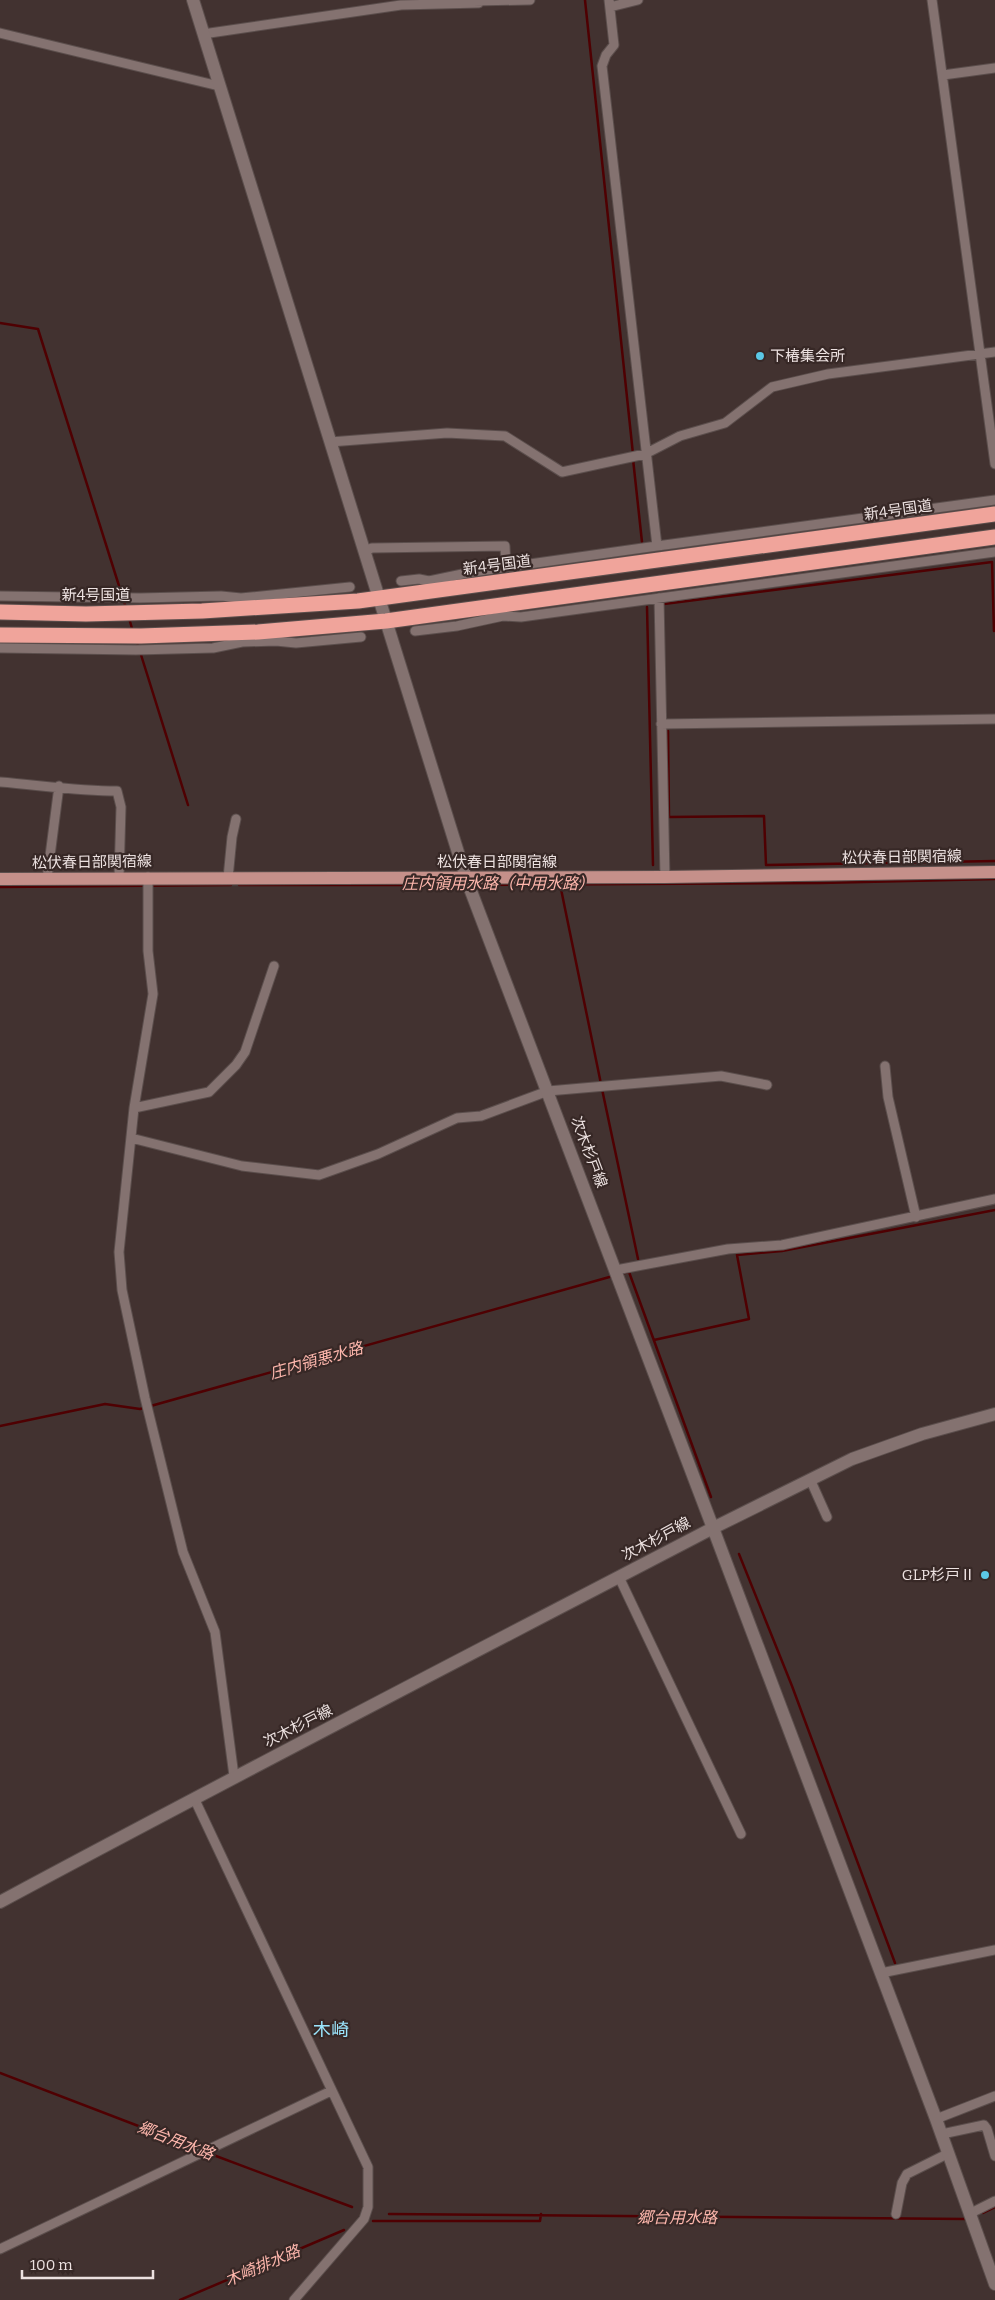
<svg xmlns="http://www.w3.org/2000/svg" width="995" height="2300" font-family="Bitter,'Noto Sans JP',serif">
<style>
.lines{fill:none;stroke-linecap:round;stroke-linejoin:round}
.stream{stroke:#4f0002;stroke-width:2.5}
.street-casing{stroke:#5b4e4c;stroke-width:11}
.secondary-casing{stroke:#5b4e4c;stroke-width:14}
.primary-casing{stroke:#5b4e4c;stroke-width:14}
.highway-casing{stroke:#5b4e4c;stroke-width:17}
.street{stroke:#847270;stroke-width:9}
.secondary{stroke:#847270;stroke-width:12}
.primary{stroke:#c5908a;stroke-width:12}
.highway{stroke:#f0a49b;stroke-width:15}
.poi-dot{fill:#5bc8e6;stroke:#372826;stroke-width:2}
.labels{text-anchor:middle;stroke-width:4.5;stroke-linejoin:round;paint-order:stroke}
.poi-label{font-size:15px;fill:#ece1e0;stroke:#372826;text-anchor:start}
.street-label{font-size:15px;fill:#ece1e0;stroke:#372826}
.water-label{font-size:16px;font-style:italic;fill:#fdb6ac;stroke:#372826}
.quarter-label{font-size:18px;fill:#9ae4fb;stroke:#372826}
</style>
<rect width="100%" height="100%" fill="#423230"/>
<g class="lines">
<path class="stream" d="M 585,0 L 633,454
M 0,323 L 38,329 L 126,608
M 633,459 L 642,542
M 664,604 L 992,562 L 994,631
M 647,607 L 653,865
M 129,618 L 133,632
M 137,642 L 188,805
M 668,731 L 669,817 L 764,816 L 766,865 L 995,861
M 239,885 L 463,885
M 474,885 L 820,883 L 995,879
M 0,887 L 231,885
M 561,889 L 601,1084
M 602,1089 L 638,1259
M 620,1274 L 629,1272 L 711,1497
M 654,1340 L 749,1319 L 737,1255 L 782,1251 L 995,1210
M 0,1426 L 105,1404 L 140,1409 L 613,1276
M 739,1554 L 792,1686 L 895,1963
M 0,2073 L 201,2150
M 208,2153 L 352,2207
M 983,2213 L 995,2207
M 389,2214 L 966,2219
M 373,2221 L 540,2221 L 541,2214
M 180,2300 L 344,2230"/>
<g class="street-casing">
<path id="street" d="M 609,0 L 614,45 L 606,55 L 602,66 L 657,546
M 932,0 L 995,464
M 473,1 L 530,0
M 610,7 L 638,0
M 0,33 L 219,86
M 203,34 L 401,5 L 479,3
M 943,75 L 995,68
M 330,442 L 447,433 L 505,436 L 562,472 L 645,454 L 680,436 L 725,423 L 772,387 L 828,374 L 995,352
M 364,551 L 372,548 L 505,546 L 506,567
M 401,581 L 419,579 L 429,581 L 472,572 L 657,546 L 995,500
M 0,596 L 140,598 L 221,596 L 241,598 L 350,587
M 659,598 L 665,877
M 415,631 L 457,626 L 503,616 L 521,617 L 995,552
M 0,648 L 136,650 L 213,648 L 242,642 L 276,641 L 296,643 L 361,637
M 661,724 L 995,719
M 0,782 C 39,785 77,791 117,791 L 121,807 L 119,877
M 148,877 L 148,951 L 153,994 L 134,1108 L 119,1252 L 122,1290 L 145,1398 L 183,1552 L 215,1632 L 234,1776
M 228,878 L 232,837 L 236,819
M 47,879 L 59,786
M 885,1066 L 888,1097 L 916,1217
M 134,1108 L 209,1092 L 236,1065 L 245,1052 L 274,966
M 131,1138 L 242,1166 L 319,1175 L 378,1154 L 457,1118 L 481,1116 L 548,1091 L 721,1076 L 767,1085
M 616,1270 L 728,1249 L 782,1245 L 995,1199
M 810,1479 L 827,1517
M 619,1577 L 741,1834
M 194,1798 L 368,2167 L 368,2207 L 364,2219 L 294,2300
M 881,1973 L 995,1950
M 936,2119 L 995,2096
M 942,2134 L 984,2125 L 987,2129 L 995,2156
M 971,2213 L 995,2201
M 896,2214 L 902,2183 L 907,2174 L 949,2153
M 0,2249 L 331,2091"/>
</g>
<g class="secondary-casing">
<path id="secondary" d="M 995,1414 L 922,1434 L 852,1459 L 713,1528 L 936,2119 L 995,2284
M 0,1902 C 236,1775 475,1652 713,1528 L 466,878 L 193,0"/>
</g>
<g class="primary-casing">
<path id="primary" d="M 0,879 L 665,877 L 995,872"/>
</g>
<g class="highway-casing">
<path id="highway" d="M 0,612 L 86,614 L 202,611 L 358,601 L 995,514
M 0,635 L 141,636 L 258,632 L 386,621 L 995,537"/>
</g>
<use href="#street" class="street"/>
<use href="#secondary" class="secondary"/>
<use href="#primary" class="primary"/>
<use href="#highway" class="highway"/>
</g>
<g class="poi-dot">
<circle cx="760" cy="356" r="5"/>
<circle cx="985" cy="1575" r="5"/>
</g>
<g class="labels">
<g class="poi-label">
<text x="770" y="361">下椿集会所</text>
<text x="975" y="1580" text-anchor="end">GLP杉戸Ⅱ</text>
</g>
<g class="street-label">
<text transform="translate(898 510) rotate(-8)" y="5">新4号国道</text>
<text transform="translate(497 565) rotate(-7)" y="5">新4号国道</text>
<text x="96" y="600">新4号国道</text>
<text transform="translate(902 857) rotate(-1)" y="5">松伏春日部関宿線</text>
<text transform="translate(92 862) rotate(-1)" y="5">松伏春日部関宿線</text>
<text x="497" y="867">松伏春日部関宿線</text>
<text transform="translate(589 1152) rotate(69)" y="5">次木杉戸線</text>
<text transform="translate(656 1539) rotate(-28)" y="5">次木杉戸線</text>
<text transform="translate(298 1726) rotate(-27)" y="5">次木杉戸線</text>
</g>
<g class="water-label">
<text x="498" y="889">庄内領用水路（中用水路）</text>
<text transform="translate(316 1360) rotate(-16)" y="6">庄内領悪水路</text>
<text transform="translate(176 2140) rotate(21)" y="6">郷台用水路</text>
<text x="677" y="2223">郷台用水路</text>
<text transform="translate(262 2265) rotate(-23)" y="6">木崎排水路</text>
</g>
<g class="quarter-label">
<text x="331" y="2036">木崎</text>
</g>
</g>
<path d="M22 2270v8h131v-8" fill="none" stroke="#ece1e0" stroke-width="2.5"/>
<text x="30" y="2270" font-size="15" fill="#ece1e0" stroke="#372826" stroke-width="4" paint-order="stroke">100 m</text>
</svg>
